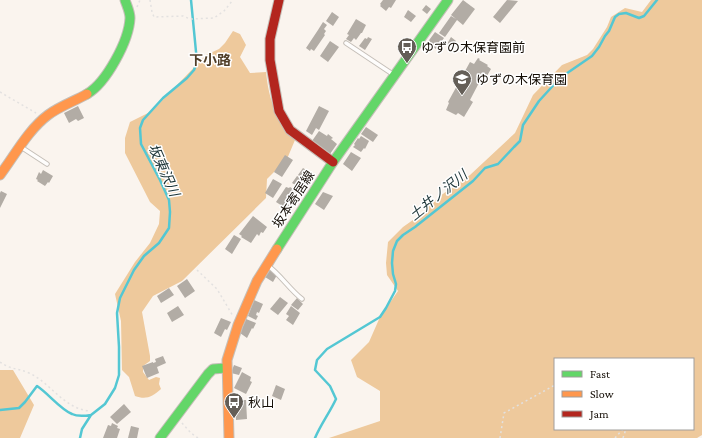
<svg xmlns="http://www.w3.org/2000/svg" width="702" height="438" font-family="'Crimson Pro','Noto Sans JP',serif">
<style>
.forest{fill:#eec99c;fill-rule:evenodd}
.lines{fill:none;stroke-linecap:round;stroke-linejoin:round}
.stream{stroke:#53c7d3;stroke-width:2.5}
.building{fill:#b2aca5}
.lane-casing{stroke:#c5bfb8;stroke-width:5.5}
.fast-casing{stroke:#c5bfb8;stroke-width:11}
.slow-casing{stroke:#c5bfb8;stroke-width:11}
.jam-casing{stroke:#c5bfb8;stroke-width:11}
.path{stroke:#e3e1e0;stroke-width:1.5;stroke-dasharray:2 3;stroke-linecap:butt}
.lane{stroke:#fefdfc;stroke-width:3.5}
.fast{stroke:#63d668;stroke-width:9}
.slow{stroke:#ff974d;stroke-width:9}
.jam{stroke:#b3261e;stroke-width:9}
.labels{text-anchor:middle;stroke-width:3;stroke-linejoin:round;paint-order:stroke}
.poi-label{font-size:13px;fill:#140d05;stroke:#fff;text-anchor:start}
.street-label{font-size:13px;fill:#140d05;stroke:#fff}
.neighbourhood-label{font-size:14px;font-weight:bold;fill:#503e28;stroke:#fff}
.water-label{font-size:14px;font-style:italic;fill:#1e3639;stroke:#fff}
</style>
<rect width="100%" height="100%" fill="#faf4ee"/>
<path class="forest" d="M 651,0 L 702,0 L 702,435 L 697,438 L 329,438 L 380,421 L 380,391 L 357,377 L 351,360 L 369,342 L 380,317 L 398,291 L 387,275 L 386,263 L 388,242 L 403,227 L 420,215 L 440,196 L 470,175 L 515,133 L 533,95 L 562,65 L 587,55 L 593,49 L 607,27 L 611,17 L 625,8 L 642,12 ZM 555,359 L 693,359 L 693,429 L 555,429 Z
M 233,31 L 240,34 L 246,45 L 240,57 L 250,73 L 266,72 C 269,101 276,118 295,140 L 287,159 L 267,179 L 266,198 L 182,281 L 153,296 L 142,312 L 150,356 L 150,361 L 143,366 L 143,372 L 149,380 L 156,377 L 160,378 L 159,384 L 161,389 C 152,397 146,400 135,396 L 129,377 L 122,370 L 121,321 L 115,294 L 135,262 L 150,243 L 159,224 L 160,211 L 150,202 L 125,153 L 125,138 L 130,122 L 152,111 L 206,55 L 219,49 L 225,43 Z
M 0,370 L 13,370 L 34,405 L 20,438 L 0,438 Z"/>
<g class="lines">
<path class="stream" d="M 0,410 L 19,408 L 25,402 L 37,386 C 49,394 60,409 72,414 C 78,417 85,416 91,415
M 80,438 L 82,429 L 91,415 L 105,404 L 115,388 L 119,375 L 119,347 L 117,313 L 120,298 L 134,270 L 144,256 L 159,243 L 169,228 L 170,212 L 169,200 L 160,180 L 141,144 L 140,128 L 143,120 L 163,98 L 187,78 L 194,70 L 197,62 L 191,0
M 315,438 C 321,424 330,412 336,399 L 330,386 L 315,370 L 317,360 L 327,349 L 380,317 L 386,308 L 395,291 L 396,284 L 393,274 L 392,263 L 393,251 L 397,241 L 403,235 L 415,227 L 473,181 L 485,168 L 498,164 L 514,147 L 520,141 L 523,125 L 539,101 L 560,78 L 592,56 L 599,47 L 605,36 L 609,31 L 615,17 L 619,14 L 626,13 L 639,18 L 644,16 L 657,0"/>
</g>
<path class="building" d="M 383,0 L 396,0 L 391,8 L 389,7 L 386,11 L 380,6 L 381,5 L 380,4 Z
M 463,0 L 475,9 L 463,25 L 457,20 L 445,37 L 439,33 L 451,16 L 456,19 L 451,15 Z
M 507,0 L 518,1 L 500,23 L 493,17 Z
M 426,5 L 431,9 L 427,14 L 422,10 Z
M 408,10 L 416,16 L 411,22 L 404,17 Z
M 332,12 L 339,17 L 333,26 L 326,21 Z
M 356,19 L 366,25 L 362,33 L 361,33 L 356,40 L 354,38 L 351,42 L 346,39 L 349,35 L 347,34 Z
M 323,22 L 327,25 L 324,29 L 326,31 L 324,34 L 325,35 L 314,51 L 311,49 L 310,51 L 306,48 L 318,30 L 322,32 L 318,30 Z
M 435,32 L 444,38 L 436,49 L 427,43 Z
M 368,37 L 372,39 L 365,50 L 359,46 L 365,38 L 367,39 Z
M 451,37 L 456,41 L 452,47 L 447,44 Z
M 330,41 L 339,47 L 328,62 L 320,56 Z
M 478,58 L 480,59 L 479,60 L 488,65 L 487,66 L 491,69 L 484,81 L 481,79 L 470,100 L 473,102 L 464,117 L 458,113 L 456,115 L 446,110 L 449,103 L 448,102 L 470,62 L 474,64 Z
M 78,106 L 84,118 L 78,121 L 76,119 L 69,123 L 64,113 Z
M 319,106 L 329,111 L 319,130 L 316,128 L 312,135 L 306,131 Z
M 366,127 L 378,135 L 373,142 L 361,134 Z
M 319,131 L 327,136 L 328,134 L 333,138 L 331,139 L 337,144 L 330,154 L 312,141 Z
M 361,136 L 369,141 L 365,149 L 364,148 L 361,152 L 353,147 L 355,145 L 354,144 L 358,138 L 359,139 Z
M 351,152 L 361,158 L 352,171 L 343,164 Z
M 285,155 L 293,160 L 282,177 L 274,172 Z
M 303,168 L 314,175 L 309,182 L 298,175 Z
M 43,170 L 53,176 L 49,183 L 48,182 L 45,186 L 37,181 L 38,180 L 36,179 L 39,172 L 41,174 Z
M 297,176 L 309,183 L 304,190 L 292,183 Z
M 273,179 L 282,184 L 273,198 L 265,193 Z
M 286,187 L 289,188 L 290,187 L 298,192 L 295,196 L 296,197 L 293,201 L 292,200 L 287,209 L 276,202 Z
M 1,191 L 7,194 L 0,208 L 0,193 Z
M 323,192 L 333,196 L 324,210 L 315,204 Z
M 253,216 L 267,227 L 263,233 L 261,232 L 259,236 L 257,234 L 251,243 L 241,237 L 242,236 L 239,234 Z
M 234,235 L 241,239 L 232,254 L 225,249 Z
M 270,270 L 277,275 L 273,282 L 265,277 Z
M 187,279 L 195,291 L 185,298 L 177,286 Z
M 169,288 L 174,295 L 161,303 L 157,296 Z
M 280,297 L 288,303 L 278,315 L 270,309 Z
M 297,298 L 303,304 L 298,310 L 291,305 Z
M 254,300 L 263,304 L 259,313 L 257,312 L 256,315 L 258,316 L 256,320 L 248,316 Z
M 178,306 L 184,315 L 172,322 L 167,313 Z
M 291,306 L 300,313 L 293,325 L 286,320 L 289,316 L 286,314 Z
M 221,318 L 231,322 L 227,330 L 225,329 L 221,337 L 214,333 Z
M 246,319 L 256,323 L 253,329 L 252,328 L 247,338 L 240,333 Z
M 163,356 L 166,363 L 157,367 L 159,373 L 147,378 L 142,366 L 153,362 L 153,363 L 156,362 L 155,359 Z
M 234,365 L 242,368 L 239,375 L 231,373 Z
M 242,372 L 251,377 L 250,381 L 252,382 L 246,394 L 234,388 Z
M 276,385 L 285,389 L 281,400 L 272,396 Z
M 240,400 L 246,400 L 247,419 L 236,420 L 235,403 Z
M 124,404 L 131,412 L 117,424 L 110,417 Z
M 112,423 L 118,426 L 117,428 L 120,429 L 117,438 L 103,438 L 108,425 L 111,426 Z
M 131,426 L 139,428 L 137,438 L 128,438 Z"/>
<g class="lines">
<g class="lane-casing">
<path id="lane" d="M 346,43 L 394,75
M 21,147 L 47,164
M 267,265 C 281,275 289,289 302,299"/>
</g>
<g class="fast-casing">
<path id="fast" d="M 87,94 C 106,83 129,41 130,18 C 130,12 127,6 125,0
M 277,249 L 333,162 L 448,0
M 160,438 L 208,374 L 213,369 L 226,368"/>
</g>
<g class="slow-casing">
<path id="slow" d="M 0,175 C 15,155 28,130 48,115 C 60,106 75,101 87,94
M 229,438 L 227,360 L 238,325 L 257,281 L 277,249"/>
</g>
<g class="jam-casing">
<path id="jam" d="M 279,0 L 270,39 L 270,60 L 279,111 L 290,130 L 333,162"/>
</g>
<path class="path" d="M 150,0 L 152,12 L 154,17 L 183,16 L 190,19 L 214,18 L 224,11 L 233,0
M 137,7 L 140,0
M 0,92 L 36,113
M 197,270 L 217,289 L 233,316
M 0,362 C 11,370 18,368 29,373 C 51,383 63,408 89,411
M 182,423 L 191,433 L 198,438
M 500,438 L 504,413 L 555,385
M 615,438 L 623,429
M 623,438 L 626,429"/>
<use href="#lane" class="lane"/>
<use href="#fast" class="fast"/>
<use href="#slow" class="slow"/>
<use href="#jam" class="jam"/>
</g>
<defs>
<g id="bus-pin" transform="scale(1)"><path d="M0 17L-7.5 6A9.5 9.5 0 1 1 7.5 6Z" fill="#645e57" stroke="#fff"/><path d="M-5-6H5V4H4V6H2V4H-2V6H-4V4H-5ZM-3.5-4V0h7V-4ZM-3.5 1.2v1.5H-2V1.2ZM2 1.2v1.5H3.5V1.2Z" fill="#fff"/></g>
<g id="school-pin" transform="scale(1)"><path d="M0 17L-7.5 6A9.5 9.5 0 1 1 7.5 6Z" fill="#645e57" stroke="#fff"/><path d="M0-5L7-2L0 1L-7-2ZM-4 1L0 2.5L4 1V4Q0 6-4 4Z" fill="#fff"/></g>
</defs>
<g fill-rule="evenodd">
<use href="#bus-pin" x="407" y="47"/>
<use href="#school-pin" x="462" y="79"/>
<use href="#bus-pin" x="234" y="402"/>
</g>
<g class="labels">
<g class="poi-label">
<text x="421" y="52">ゆずの木保育園前</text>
<text x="476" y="84">ゆずの木保育園</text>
<text x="248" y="407">秋山</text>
</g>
<g class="street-label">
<text transform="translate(293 199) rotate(-57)" y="5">坂本寄居線</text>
</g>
<g class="neighbourhood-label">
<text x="210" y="65">下小路</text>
</g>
<g class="water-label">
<text transform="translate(164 170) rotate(66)" y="5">坂東沢川</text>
<text transform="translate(438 195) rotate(-39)" y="5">土井ノ沢川</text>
</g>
</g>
<rect x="554" y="358" width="140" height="72" fill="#ffffff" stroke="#a19e9b"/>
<rect x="562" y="371" width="20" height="6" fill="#63d668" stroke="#a19e9b"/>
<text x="590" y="378" font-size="12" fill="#140d05">Fast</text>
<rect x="562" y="391" width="20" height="6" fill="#ff974d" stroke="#a19e9b"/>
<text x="590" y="398" font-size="12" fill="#140d05">Slow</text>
<rect x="562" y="411" width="20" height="6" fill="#b3261e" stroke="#a19e9b"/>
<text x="590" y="418" font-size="12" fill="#140d05">Jam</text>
</svg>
